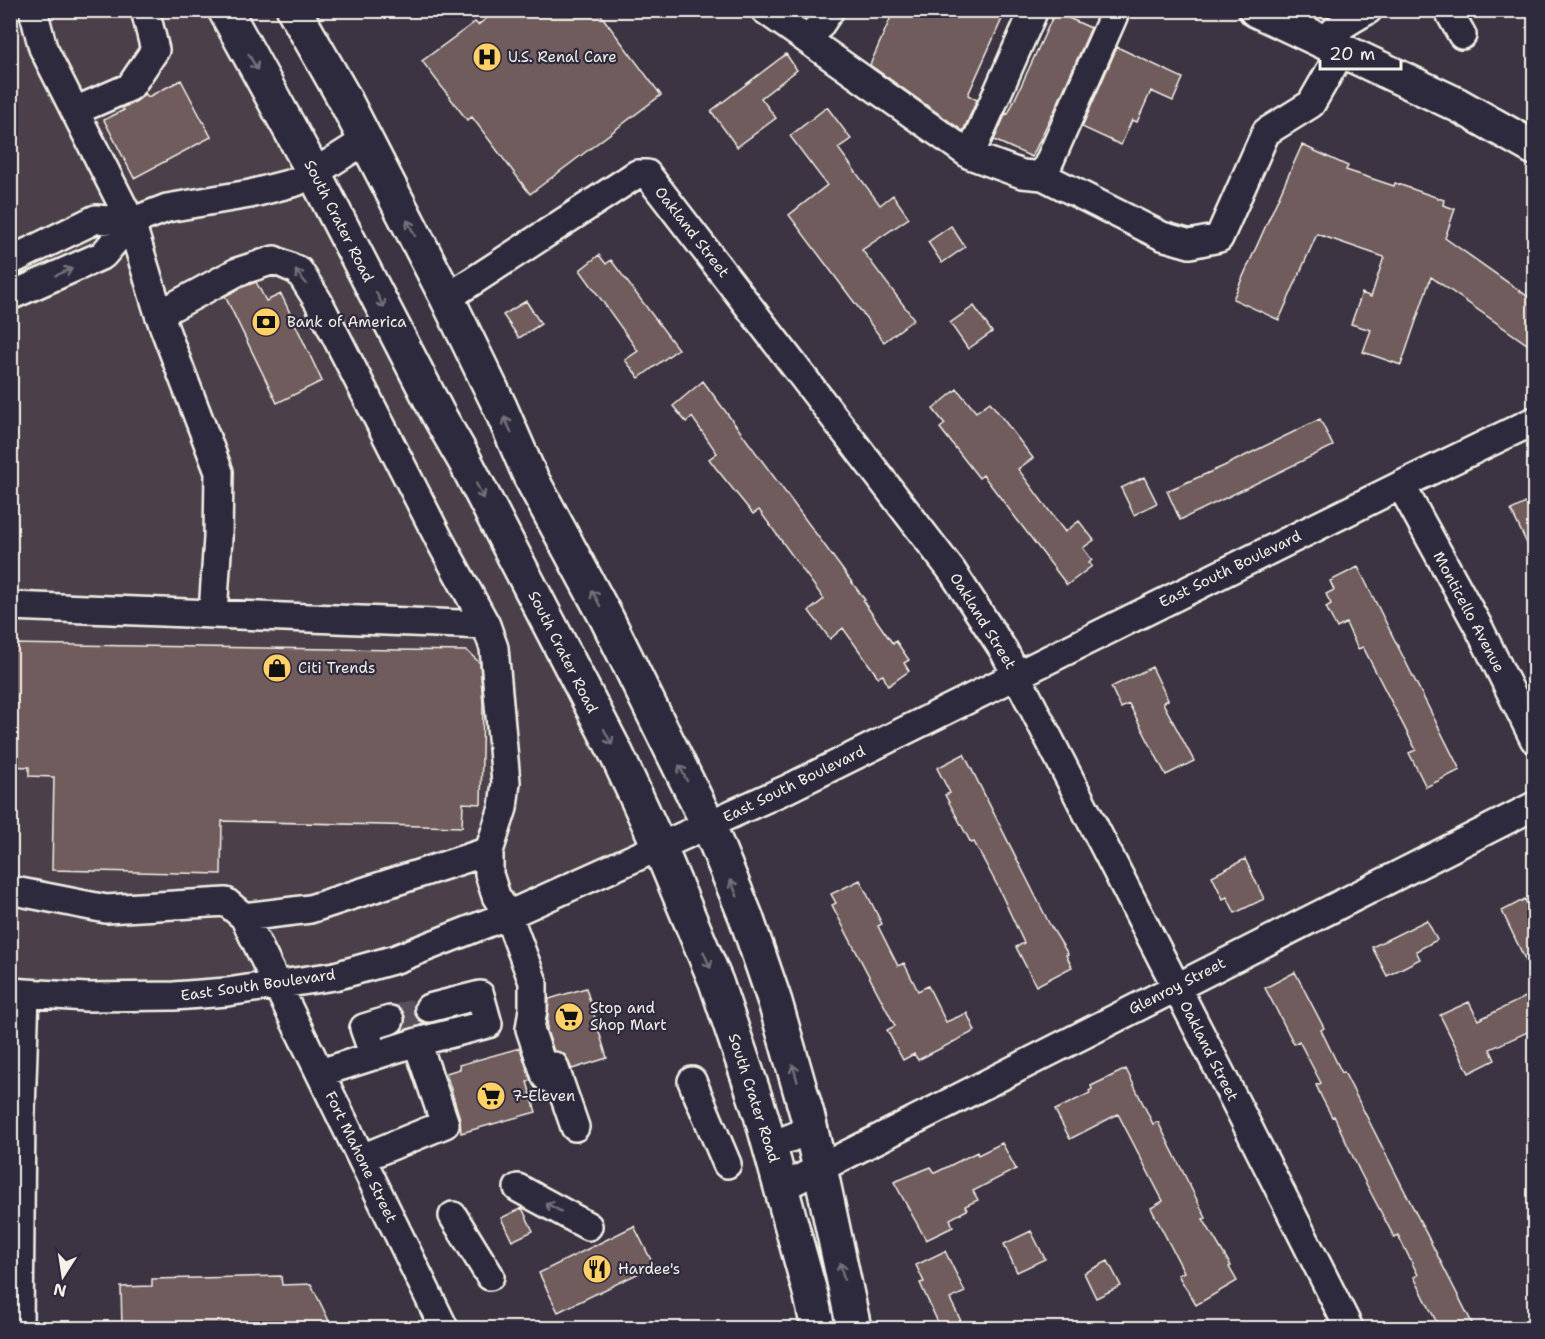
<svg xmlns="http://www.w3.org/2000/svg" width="1545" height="1339" font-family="'Shantell Sans',sans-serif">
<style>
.built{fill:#4b404a}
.building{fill:#6f5c5c;stroke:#f4f1e8;stroke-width:1.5}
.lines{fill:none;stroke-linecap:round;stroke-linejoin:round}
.minor-tunnel{stroke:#58505c;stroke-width:27;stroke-dasharray:27 14;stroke-linecap:butt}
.minor-casing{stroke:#f4f1e8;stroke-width:32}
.major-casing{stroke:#f4f1e8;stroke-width:38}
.minor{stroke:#2f2a3d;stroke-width:27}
.major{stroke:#2f2a3d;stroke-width:33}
.oneway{stroke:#747079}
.labels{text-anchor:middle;stroke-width:4.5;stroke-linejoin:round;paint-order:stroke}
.poi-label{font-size:15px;fill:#f4f1e8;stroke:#2f2a3d;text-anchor:start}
.street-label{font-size:15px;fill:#f4f1e8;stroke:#2f2a3d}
</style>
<rect width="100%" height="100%" fill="#3c3443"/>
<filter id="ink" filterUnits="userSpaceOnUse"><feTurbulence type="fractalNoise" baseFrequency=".0167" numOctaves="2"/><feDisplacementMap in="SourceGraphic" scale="12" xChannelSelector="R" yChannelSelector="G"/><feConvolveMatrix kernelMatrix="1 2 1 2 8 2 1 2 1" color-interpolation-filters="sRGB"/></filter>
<g filter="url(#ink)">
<path class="built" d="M 11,11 L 224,11 L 660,848 L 335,976 L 11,992 Z"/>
<path class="building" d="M 497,10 L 597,10 L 661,95 L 530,194 L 472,117 L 467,120 L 422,61 L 475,22 L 478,25 Z
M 894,10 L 1006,10 L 968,95 L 977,100 L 963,131 L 870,65 Z
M 1055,12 L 1091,28 L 1053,114 L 1052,114 L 1032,157 L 994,140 L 1006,113 L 1008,114 Z
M 1117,47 L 1183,78 L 1173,101 L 1151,91 L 1137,122 L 1132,120 L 1121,145 L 1082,127 Z
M 786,54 L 797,70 L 761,98 L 776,118 L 737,147 L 711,111 Z
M 181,80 L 211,137 L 134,178 L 104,120 L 124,110 L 122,108 L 137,101 L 145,93 L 148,97 Z
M 827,107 L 851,139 L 838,148 L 880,205 L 893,195 L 909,218 L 862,250 L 914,319 L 884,342 L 789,215 L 827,185 L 790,136 Z
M 1302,145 L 1348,166 L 1346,170 L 1394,186 L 1395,183 L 1444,200 L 1443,205 L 1455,209 L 1445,238 L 1534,301 L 1534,349 L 1431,277 L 1401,365 L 1363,352 L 1371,330 L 1351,324 L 1362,293 L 1371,297 L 1384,257 L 1317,234 L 1279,320 L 1233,299 Z
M 951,226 L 965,247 L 942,263 L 928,242 Z
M 599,255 L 606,264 L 611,260 L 678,349 L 639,378 L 625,360 L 638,351 L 580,270 Z
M 256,282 L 266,301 L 281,294 L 322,381 L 277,403 L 225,296 L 243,287 Z
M 526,301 L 541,324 L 519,338 L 503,315 Z
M 974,306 L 992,332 L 968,349 L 950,323 Z
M 703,381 L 865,600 L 863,601 L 893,644 L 896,641 L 909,660 L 904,663 L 909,671 L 888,686 L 883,675 L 878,677 L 843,628 L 830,639 L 809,611 L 824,599 L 759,510 L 753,514 L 715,467 L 709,459 L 717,453 L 692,417 L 686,422 L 673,406 Z
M 957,389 L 976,412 L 990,402 L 1033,458 L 1018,469 L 1065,532 L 1079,521 L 1094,540 L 1083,548 L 1092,560 L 1089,563 L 1092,566 L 1067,585 L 983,475 L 979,478 L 940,428 L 945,424 L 933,409 Z
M 1320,419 L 1333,446 L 1180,520 L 1167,491 L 1224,466 Z
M 1144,477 L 1157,503 L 1134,515 L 1121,488 Z
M 1534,499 L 1534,558 L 1511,510 Z
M 1358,567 L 1460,770 L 1426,787 L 1409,753 L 1416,750 L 1363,647 L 1358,649 L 1346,623 L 1337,628 L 1326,607 L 1331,604 L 1326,594 L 1334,590 L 1330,581 Z
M 10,644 L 467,651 L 480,663 L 483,704 L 481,804 L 463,803 L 462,827 L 222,821 L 221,874 L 52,870 L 54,777 L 29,776 L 29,767 L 10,766 Z
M 1152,667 L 1168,700 L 1163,703 L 1194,761 L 1166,775 L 1129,704 L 1121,708 L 1111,687 Z
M 964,754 L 1050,925 L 1068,954 L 1066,955 L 1072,967 L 1036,986 L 1016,947 L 1024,943 L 997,885 L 974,842 L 971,843 L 945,795 L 950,793 L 937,768 Z
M 1245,859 L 1264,899 L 1235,913 L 1227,897 L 1223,899 L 1212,876 Z
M 860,880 L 882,924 L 878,926 L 898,966 L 904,963 L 918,991 L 928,986 L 946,1022 L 967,1013 L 975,1031 L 918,1060 L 914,1054 L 903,1060 L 887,1030 L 895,1026 L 832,905 L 836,903 L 831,894 Z
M 1525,899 L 1534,920 L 1534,978 L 1502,911 Z
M 1427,920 L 1437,940 L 1416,951 L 1420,959 L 1387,976 L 1372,947 Z
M 1295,972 L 1324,1028 L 1321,1030 L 1342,1073 L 1344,1072 L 1475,1329 L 1440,1329 L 1414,1277 L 1418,1275 L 1398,1235 L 1394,1237 L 1360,1172 L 1334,1116 L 1332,1117 L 1322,1098 L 1316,1085 L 1321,1083 L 1299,1041 L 1294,1044 L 1276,1009 L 1265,988 Z
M 586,988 L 607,1058 L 572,1069 L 565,1055 L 554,1051 L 547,1031 L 549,999 Z
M 1534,993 L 1534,1029 L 1490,1049 L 1495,1060 L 1469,1073 L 1440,1015 L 1469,1002 L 1478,1020 Z
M 414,1008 L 417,1019 L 427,1023 L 402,1030 L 405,1023 L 405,1016 L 402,1011 Z
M 520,1048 L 531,1081 L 527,1082 L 536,1112 L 461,1133 L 460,1119 L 446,1073 L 460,1069 L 459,1065 Z
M 1126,1069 L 1153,1124 L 1158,1122 L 1206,1218 L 1203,1219 L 1231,1266 L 1229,1267 L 1237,1281 L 1196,1305 L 1178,1275 L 1184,1272 L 1151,1208 L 1163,1201 L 1118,1114 L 1070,1139 L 1055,1110 L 1090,1093 L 1089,1091 L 1092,1089 L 1091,1086 Z
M 1002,1143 L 1016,1169 L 973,1191 L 978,1200 L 965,1206 L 967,1210 L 950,1219 L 953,1227 L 926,1240 L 894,1182 L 931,1167 L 935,1173 L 977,1152 L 978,1155 Z
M 522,1208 L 533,1231 L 512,1241 L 501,1218 Z
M 634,1226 L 654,1266 L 558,1312 L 539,1273 Z
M 1031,1231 L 1045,1259 L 1017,1272 L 1004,1244 Z
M 945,1251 L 965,1292 L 950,1299 L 965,1329 L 941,1329 L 920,1283 L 924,1282 L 916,1265 Z
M 1108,1261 L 1121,1286 L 1096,1298 L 1084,1273 Z
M 281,1276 L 282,1285 L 311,1284 L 333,1329 L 122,1329 L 121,1287 L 152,1286 L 152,1279 Z"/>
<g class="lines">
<path class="minor-tunnel" d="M 390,1020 L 429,1008"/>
<g class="minor-casing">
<path id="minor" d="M 33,10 L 43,48 L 131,222 L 159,314 L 219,472 L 218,538 L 213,613
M 765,10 L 970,155 L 1034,10
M 1448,10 L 1462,35
M 809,41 L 830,10
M 1323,41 C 1336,28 1352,19 1368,10
M 75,111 L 130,87 L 155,50 L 145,10
M 970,155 L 1022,174 L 1043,176 L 1162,236 L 1190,244 L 1219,238 L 1266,132 L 1311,104 L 1342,50
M 1043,176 L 1116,10
M 10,261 L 96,219 L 131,222 L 167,208 L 250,194 L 296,182 L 314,173 L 366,140
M 10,296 L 103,255 L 131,222
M 447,298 L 637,174 L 647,174 L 952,571 L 1004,651 L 1240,1111 L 1349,1328
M 159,314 L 237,272 L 274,260 L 299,271 L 318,301 L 440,541 L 486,625
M 1401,485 L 1478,626 L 1534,739
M 10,606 L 486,625 L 494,648 L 506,782 L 503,808 L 489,851 L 489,874 L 496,896 L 508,915 L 533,982 L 533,1009 L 530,1029 L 546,1077 L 559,1083
M 10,890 L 106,909 L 226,902 L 244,917 L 444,1328
M 244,917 L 310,909 L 489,851
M 10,992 L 86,997 L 174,996 L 227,992 L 335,976 L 396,959 L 508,915 L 787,789 L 1401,485 L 1534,421
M 374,1056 L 364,1028 L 390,1020
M 554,1066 L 575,1127
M 320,1073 L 417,1042 L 488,1024 L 480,995 L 429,1008
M 692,1081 L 727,1164
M 770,1146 L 810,1130
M 362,1158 L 445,1124 L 417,1042
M 518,1188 L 588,1226
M 781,1188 L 1534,806
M 453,1216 L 490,1276
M 19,1328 L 21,1110 L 25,994"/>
</g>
<g class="major-casing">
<path id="major" d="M 225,10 L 314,173 L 438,414 L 465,461 L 616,753 L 660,848 L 716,982 L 761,1115 L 811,1296 L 818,1328
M 294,10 L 343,96 L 447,298 L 500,407 L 530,476 L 607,619 L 709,826 L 746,917 L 775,1002 L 807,1114 L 820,1168 L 854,1328
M 1256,10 L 1458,105 L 1534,148"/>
</g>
<use href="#minor" class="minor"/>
<use href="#major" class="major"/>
</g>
<defs><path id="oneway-shaft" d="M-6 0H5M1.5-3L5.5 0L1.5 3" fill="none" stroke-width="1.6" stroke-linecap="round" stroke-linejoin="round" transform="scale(1.5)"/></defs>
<g class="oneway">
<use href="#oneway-shaft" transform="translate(253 62) rotate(61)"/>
<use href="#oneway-shaft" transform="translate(411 228) rotate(-117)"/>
<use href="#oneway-shaft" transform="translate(64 272) rotate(-23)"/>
<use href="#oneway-shaft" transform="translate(301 277) rotate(-129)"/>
<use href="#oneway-shaft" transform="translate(380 300) rotate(63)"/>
<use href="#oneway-shaft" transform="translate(508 425) rotate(-114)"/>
<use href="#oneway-shaft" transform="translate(480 491) rotate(63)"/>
<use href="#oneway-shaft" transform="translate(596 598) rotate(-118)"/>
<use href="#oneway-shaft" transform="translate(608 737) rotate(63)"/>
<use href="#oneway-shaft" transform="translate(683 773) rotate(-116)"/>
<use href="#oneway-shaft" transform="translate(734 888) rotate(-112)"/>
<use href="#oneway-shaft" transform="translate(707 960) rotate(67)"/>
<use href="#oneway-shaft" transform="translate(795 1073) rotate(-106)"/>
<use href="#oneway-shaft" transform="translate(553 1207) rotate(-151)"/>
<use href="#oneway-shaft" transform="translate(842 1271) rotate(-102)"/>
</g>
</g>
<defs>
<g id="hospital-disc" transform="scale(1.5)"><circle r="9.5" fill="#ffd166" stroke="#2f2a3d"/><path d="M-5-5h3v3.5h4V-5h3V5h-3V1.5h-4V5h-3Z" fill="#111"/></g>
<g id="bank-disc" transform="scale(1.5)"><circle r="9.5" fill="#ffd166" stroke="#2f2a3d"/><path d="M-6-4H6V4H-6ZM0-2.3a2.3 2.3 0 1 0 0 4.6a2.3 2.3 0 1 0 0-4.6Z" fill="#111"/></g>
<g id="shop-disc" transform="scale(1.5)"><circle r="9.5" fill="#ffd166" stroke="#2f2a3d"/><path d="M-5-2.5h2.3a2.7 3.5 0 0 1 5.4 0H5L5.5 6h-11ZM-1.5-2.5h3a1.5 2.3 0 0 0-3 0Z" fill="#111"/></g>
<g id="supermarket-disc" transform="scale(1.5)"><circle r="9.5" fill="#ffd166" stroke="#2f2a3d"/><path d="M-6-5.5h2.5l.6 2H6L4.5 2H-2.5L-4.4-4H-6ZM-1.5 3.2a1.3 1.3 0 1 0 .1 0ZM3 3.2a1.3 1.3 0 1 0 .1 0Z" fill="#111"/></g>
<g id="restaurant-disc" transform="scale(1.5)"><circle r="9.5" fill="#ffd166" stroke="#2f2a3d"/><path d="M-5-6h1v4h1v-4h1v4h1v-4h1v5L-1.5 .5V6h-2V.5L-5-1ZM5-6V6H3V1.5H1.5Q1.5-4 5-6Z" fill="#111"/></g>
</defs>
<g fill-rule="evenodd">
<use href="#hospital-disc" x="487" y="57"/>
<use href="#bank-disc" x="266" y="322"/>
<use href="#shop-disc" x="277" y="668"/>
<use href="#supermarket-disc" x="569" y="1017"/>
<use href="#supermarket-disc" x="491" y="1096"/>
<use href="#restaurant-disc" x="597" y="1269"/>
</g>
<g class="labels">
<g class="poi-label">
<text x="508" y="62">U.S. Renal Care</text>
<text x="287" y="327">Bank of America</text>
<text x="298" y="673">Citi Trends</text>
<text x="590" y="1013">Stop and<tspan x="590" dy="17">Shop Mart</tspan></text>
<text x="512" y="1101">7-Eleven</text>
<text x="618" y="1274">Hardee's</text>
</g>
<g class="street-label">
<text transform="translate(339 221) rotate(63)" y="5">South Crater Road</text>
<text transform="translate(692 232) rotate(52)" y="5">Oakland Street</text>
<text transform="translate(1230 569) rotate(-26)" y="5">East South Boulevard</text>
<text transform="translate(1469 612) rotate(62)" y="5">Monticello Avenue</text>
<text transform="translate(983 621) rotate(58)" y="5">Oakland Street</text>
<text transform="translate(563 652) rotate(63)" y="5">South Crater Road</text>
<text transform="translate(794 784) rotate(-26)" y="5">East South Boulevard</text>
<text transform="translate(258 985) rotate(-8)" y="5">East South Boulevard</text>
<text transform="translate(1177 986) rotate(-27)" y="5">Glenroy Street</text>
<text transform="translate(1209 1051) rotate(63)" y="5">Oakland Street</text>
<text transform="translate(754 1098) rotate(72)" y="5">South Crater Road</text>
<text transform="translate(361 1157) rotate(64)" y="5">Fort Mahone Street</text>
</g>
</g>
<rect width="1545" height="1339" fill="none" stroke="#2f2a3d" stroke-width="36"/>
<rect x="18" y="18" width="1509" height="1303" fill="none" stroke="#f4f1e8" stroke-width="2" filter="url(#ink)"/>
<g transform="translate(63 1276) rotate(192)" stroke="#2f2a3d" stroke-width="4.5" paint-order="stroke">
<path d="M0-4.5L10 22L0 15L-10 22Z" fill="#f4f1e8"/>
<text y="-9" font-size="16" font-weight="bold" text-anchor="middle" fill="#f4f1e8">N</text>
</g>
<path d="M1320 60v9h81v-9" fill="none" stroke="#f4f1e8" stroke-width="3"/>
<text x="1329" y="60" font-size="18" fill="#f4f1e8" stroke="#2f2a3d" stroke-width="4.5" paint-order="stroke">20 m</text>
</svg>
